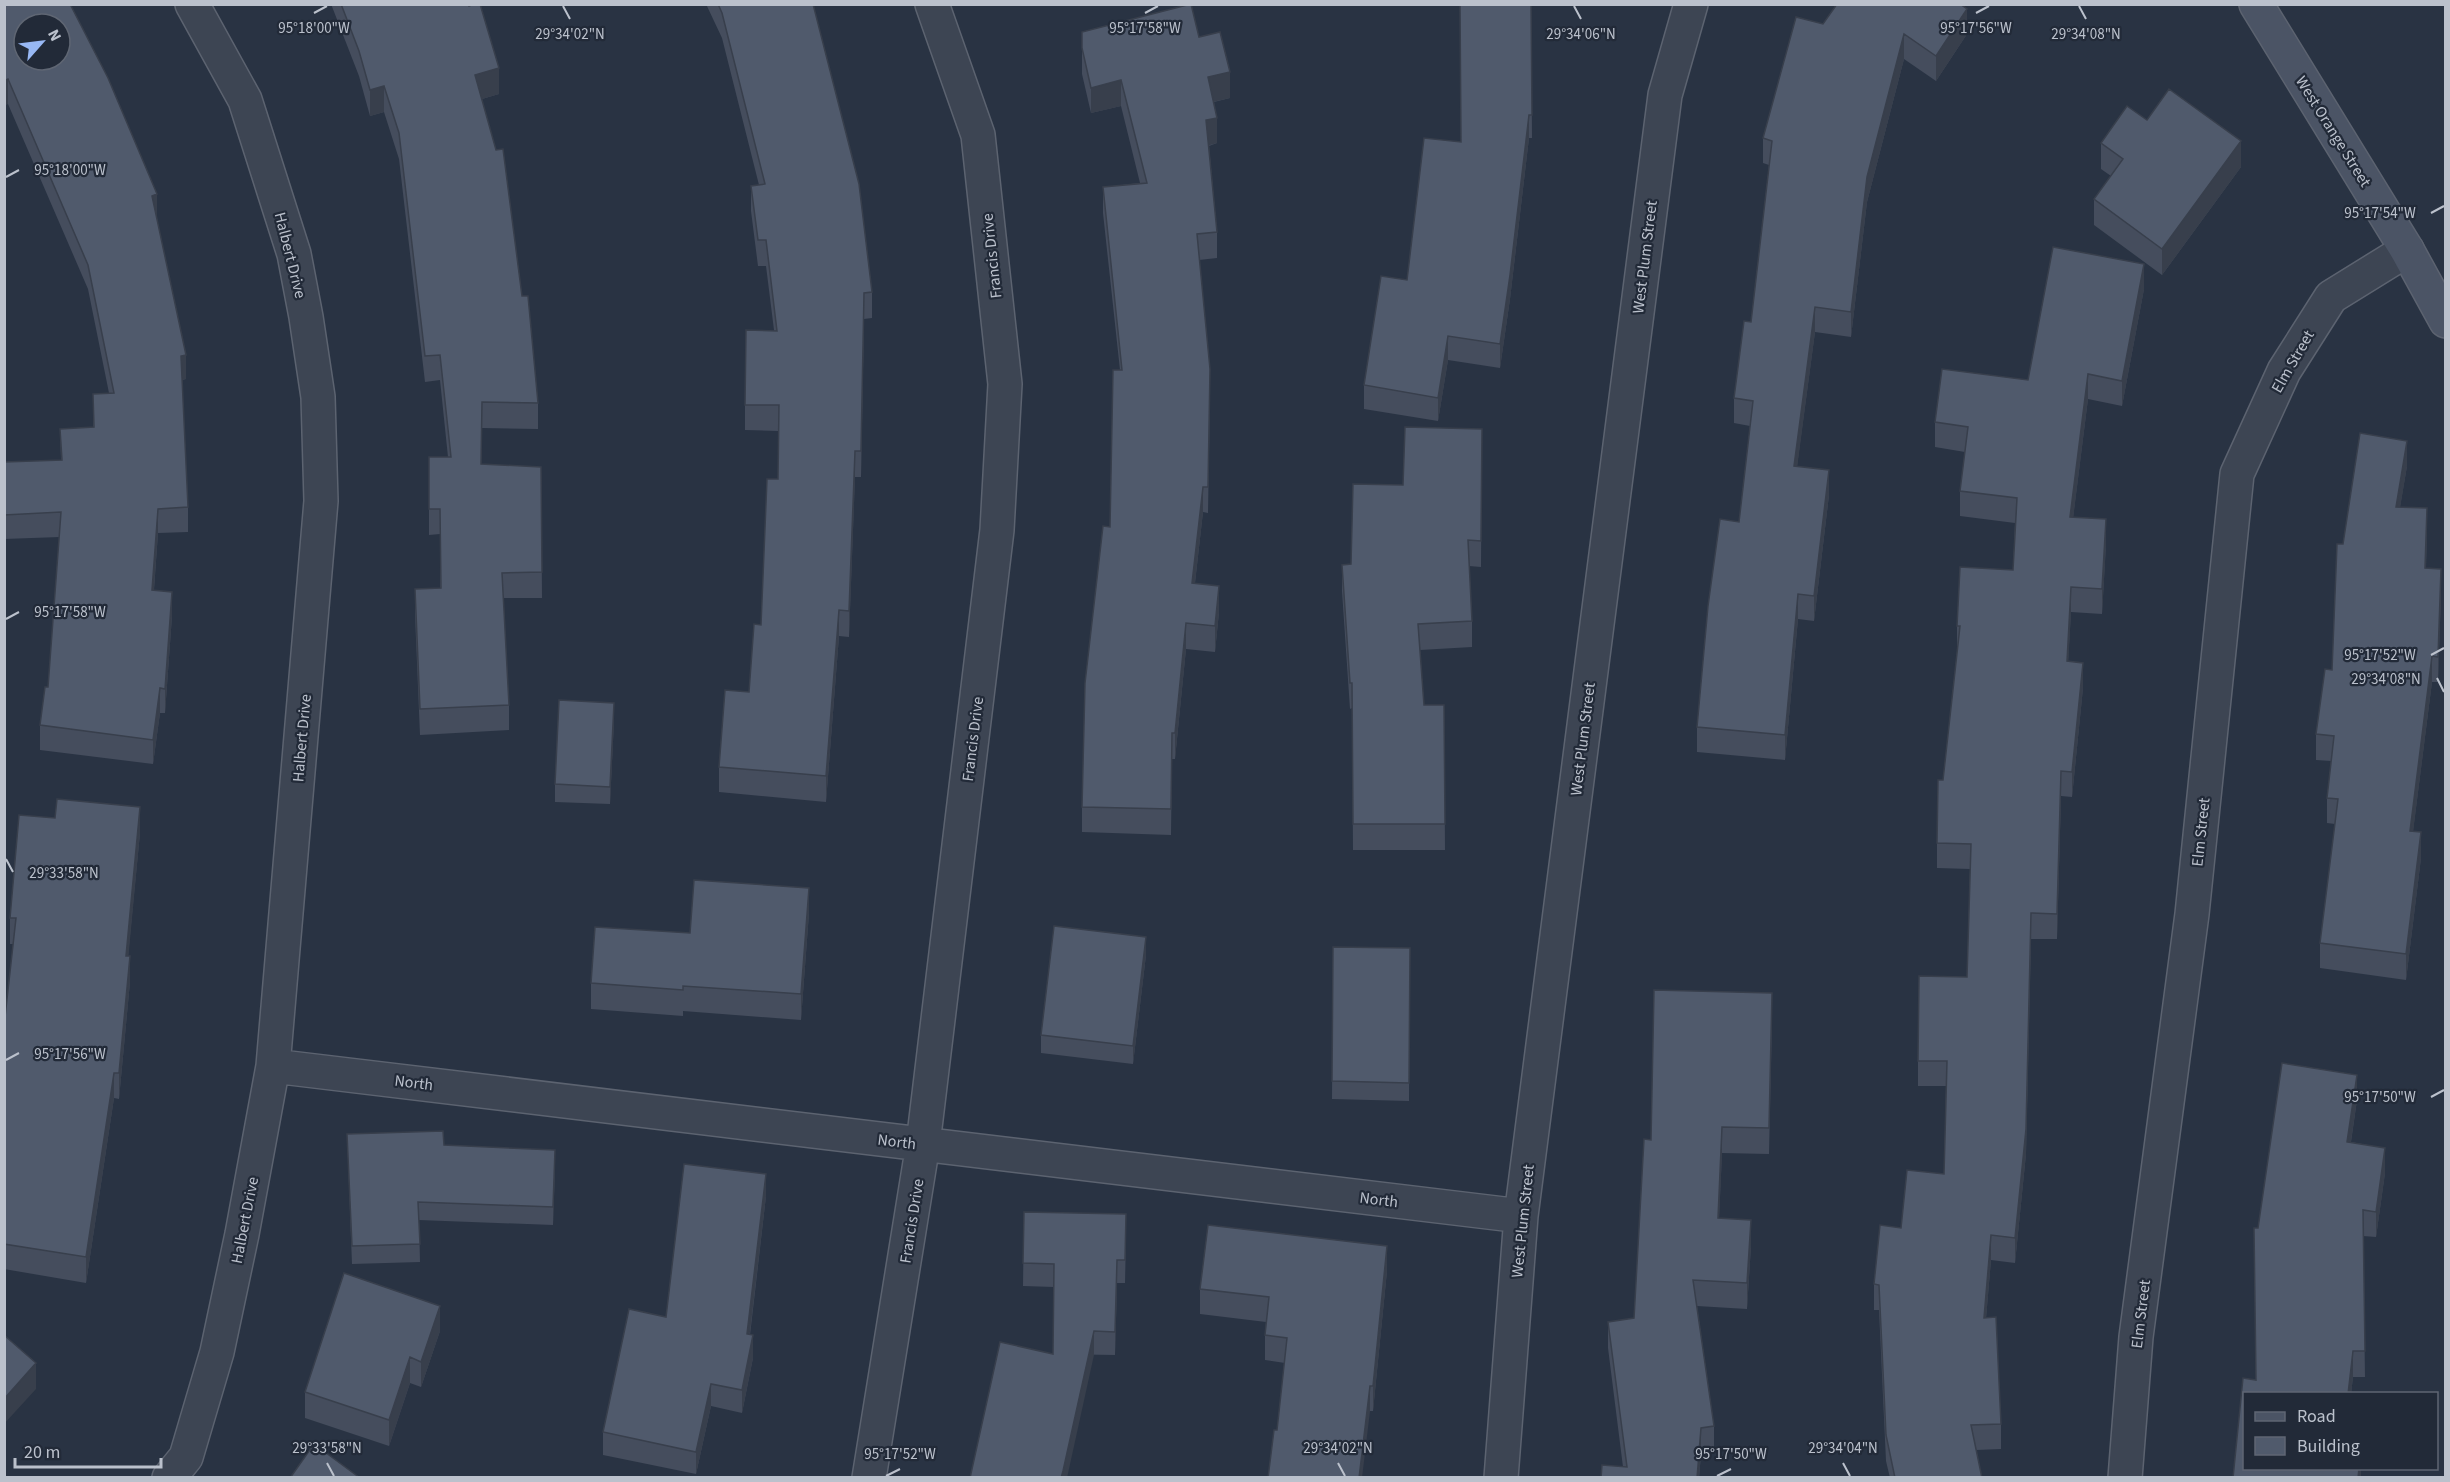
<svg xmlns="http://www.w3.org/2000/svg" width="2450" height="1482" font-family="'Source Sans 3',sans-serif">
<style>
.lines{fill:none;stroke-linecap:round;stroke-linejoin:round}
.street-casing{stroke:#5c6370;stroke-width:36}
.secondary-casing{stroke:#5c6370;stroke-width:36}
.street{stroke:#3d4553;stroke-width:33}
.secondary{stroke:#4b5465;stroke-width:33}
.wall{fill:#454d5d}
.shaded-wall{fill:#383f4c}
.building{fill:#505a6c;stroke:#383f4c;stroke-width:1.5;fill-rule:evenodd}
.ticks{fill:none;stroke:#bbc1cc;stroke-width:2}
.labels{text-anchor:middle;stroke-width:4.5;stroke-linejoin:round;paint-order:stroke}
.street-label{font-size:16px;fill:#bbc1cc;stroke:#222a38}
.ticks-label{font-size:15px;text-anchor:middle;fill:#bbc1cc;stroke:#222a38;stroke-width:4.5;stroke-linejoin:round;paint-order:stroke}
</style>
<rect width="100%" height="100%" fill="#293343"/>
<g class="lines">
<g class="street-casing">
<path id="street" d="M 273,1066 L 1521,1216
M 169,1478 L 186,1457 L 217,1352 L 242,1234 L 273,1066 L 321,501 L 318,397 L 306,317 L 294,254 L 245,100 L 192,4
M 869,1478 L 923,1144 L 997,530 L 1005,384 L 978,135 L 932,4
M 1501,1478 L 1521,1216 L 1665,95 L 1691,4
M 2125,1478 L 2136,1337 L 2192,914 L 2237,474 L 2284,371 L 2331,297 L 2407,250"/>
</g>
<g class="secondary-casing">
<path id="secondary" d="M 2256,4 L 2407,250 L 2446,321"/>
</g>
<use href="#street" class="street"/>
<use href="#secondary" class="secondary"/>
</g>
<path class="wall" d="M 4,4 L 157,218 L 186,379 L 182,380 L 188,507 L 188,532 L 158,533 L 154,590 L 172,616 L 165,713 L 160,713 L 153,764 L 40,750 L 40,725 L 48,687 L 60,537 L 4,539 L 4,462 L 61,460 L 60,429 L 93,427 L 93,394 L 109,393 L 88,289 L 8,104 L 4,105 Z
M 331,4 L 468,4 L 499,94 L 482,99 L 522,296 L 538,403 L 538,429 L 482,428 L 481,464 L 541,467 L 542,598 L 503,598 L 509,705 L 509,730 L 420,735 L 415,615 L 415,589 L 440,588 L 440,534 L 429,535 L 429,457 L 448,457 L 440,380 L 425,382 L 399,159 L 384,112 L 370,116 L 359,76 Z
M 706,4 L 813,4 L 872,292 L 872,318 L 864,319 L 861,477 L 855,477 L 849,637 L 839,636 L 826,802 L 719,792 L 719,767 L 749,692 L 761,625 L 778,479 L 778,431 L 745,430 L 745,405 L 774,330 L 766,266 L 758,266 L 751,211 L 751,186 L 759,185 L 722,38 Z
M 1531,4 L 1532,138 L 1529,138 L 1510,299 L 1500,368 L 1448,360 L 1438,421 L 1364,409 L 1364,385 L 1407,280 L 1461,142 Z
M 1823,24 L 1967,34 L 1936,81 L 1904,59 L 1867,202 L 1851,337 L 1815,332 L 1797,466 L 1829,495 L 1814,621 L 1798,619 L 1785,760 L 1697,752 L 1697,727 L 1739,522 L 1750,426 L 1734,423 L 1734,398 L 1751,322 L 1769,165 L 1763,163 L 1763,138 Z
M 1082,32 L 1199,37 L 1230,98 L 1214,102 L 1217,143 L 1209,146 L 1217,232 L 1217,258 L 1199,260 L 1210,395 L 1208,513 L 1203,512 L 1195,583 L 1219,612 L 1215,652 L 1186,649 L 1175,759 L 1172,759 L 1171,835 L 1082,832 L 1082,807 L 1110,527 L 1120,370 L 1103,213 L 1103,187 L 1140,183 L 1121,106 L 1091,113 L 1082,74 Z
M 2147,120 L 2241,167 L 2162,275 L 2094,225 L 2094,199 L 2111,176 L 2101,169 L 2101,143 Z
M 2144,289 L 2122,406 L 2088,399 L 2073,518 L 2106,544 L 2102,614 L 2071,612 L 2068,662 L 2083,688 L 2072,797 L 2061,796 L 2057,939 L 2031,939 L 2026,1154 L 2015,1263 L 1991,1260 L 1986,1318 L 2001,1424 L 2001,1449 L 1976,1450 L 1982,1478 L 1890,1478 L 1886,1461 L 1879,1310 L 1874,1310 L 1874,1284 L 1901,1228 L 1944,1174 L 1946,1086 L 1918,1086 L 1918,1061 L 1967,977 L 1970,869 L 1937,868 L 1937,843 L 1957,651 L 1957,626 L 2013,570 L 2015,523 L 1960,516 L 1960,491 L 1965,452 L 1935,447 L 1935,422 L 2028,380 Z
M 1482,429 L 1481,567 L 1469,566 L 1472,621 L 1472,647 L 1420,650 L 1424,705 L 1444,705 L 1445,850 L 1353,850 L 1352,708 L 1350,709 L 1342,591 L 1342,565 L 1351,564 L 1403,485 Z
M 2407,466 L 2400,507 L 2427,533 L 2426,568 L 2441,594 L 2438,682 L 2432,682 L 2413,831 L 2421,858 L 2406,980 L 2320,968 L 2320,943 L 2335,824 L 2327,823 L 2327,798 L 2331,761 L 2316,760 L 2316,734 L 2332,670 L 2343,544 Z
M 614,721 L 610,804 L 555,802 L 555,784 Z
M 140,833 L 128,956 L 130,982 L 119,1099 L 114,1098 L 86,1283 L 4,1269 L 4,1026 L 13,944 L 10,944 L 10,918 Z
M 809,913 L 801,1020 L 683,1011 L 683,1016 L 591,1009 L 591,983 L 690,933 Z
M 1333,947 L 1410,948 L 1409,1101 L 1332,1099 Z
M 1146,955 L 1133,1064 L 1041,1053 L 1041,1035 Z
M 1772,1019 L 1769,1154 L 1722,1153 L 1719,1218 L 1751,1246 L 1747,1309 L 1697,1306 L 1714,1426 L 1714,1452 L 1701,1454 L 1699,1478 L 1601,1478 L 1623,1467 L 1608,1348 L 1608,1322 L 1634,1318 Z
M 2282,1063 L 2357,1075 L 2357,1100 L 2351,1142 L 2385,1148 L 2385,1173 L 2376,1237 L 2363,1236 L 2365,1377 L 2353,1377 L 2351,1394 L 2244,1394 L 2244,1468 L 2361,1468 L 2361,1478 L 2233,1478 L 2243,1378 L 2256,1380 L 2254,1228 L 2258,1228 Z
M 347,1134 L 444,1145 L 555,1168 L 553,1225 L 419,1220 L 420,1262 L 352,1264 Z
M 766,1196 L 750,1335 L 753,1358 L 742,1413 L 711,1406 L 696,1474 L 603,1455 L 603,1432 L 666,1317 Z
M 1024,1212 L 1126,1237 L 1125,1283 L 1117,1283 L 1115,1355 L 1053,1354 L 1054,1287 L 1023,1286 Z
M 1387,1271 L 1373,1411 L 1370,1411 L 1277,1430 L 1285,1363 L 1265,1360 L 1265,1335 L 1266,1322 L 1200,1314 L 1200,1289 Z
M 440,1331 L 421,1387 L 410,1383 L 389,1446 L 305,1418 L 305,1392 Z"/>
<path class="shaded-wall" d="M 1967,9 L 1967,34 L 1936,81 L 1936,56 Z
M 1904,34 L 1904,59 L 1867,202 L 1851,337 L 1851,312 L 1867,177 Z
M 499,68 L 499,94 L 475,101 L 475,75 Z
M 1230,72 L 1230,98 L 1208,103 L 1208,77 Z
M 8,79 L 8,104 L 4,105 L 4,81 Z
M 1121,80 L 1121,106 L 1091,113 L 1091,88 Z
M 384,86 L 384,112 L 370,116 L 370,90 Z
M 1529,115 L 1529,138 L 1510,299 L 1500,368 L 1500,344 Z
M 1217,118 L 1217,143 L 1206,146 L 1206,120 Z
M 2241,141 L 2241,167 L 2162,275 L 2162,249 Z
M 157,194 L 157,218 L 152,196 Z
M 2144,264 L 2144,289 L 2122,406 L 2122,381 Z
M 864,293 L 864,319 L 861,477 L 861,451 Z
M 1815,307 L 1815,332 L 1794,491 L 1794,466 Z
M 1448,336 L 1448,360 L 1438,421 L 1438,398 Z
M 186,355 L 186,379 L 181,380 L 181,356 Z
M 2088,374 L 2088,399 L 2070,543 L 2070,517 Z
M 482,402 L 482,428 L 481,489 L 481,464 Z
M 2407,441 L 2407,466 L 2396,532 L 2396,507 Z
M 855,451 L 855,477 L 849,637 L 849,611 Z
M 1829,470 L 1829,495 L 1814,621 L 1814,596 Z
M 1203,487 L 1203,512 L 1192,609 L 1192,583 Z
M 2427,508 L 2427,533 L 2425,593 L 2425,568 Z
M 158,509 L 158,533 L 152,615 L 152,590 Z
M 2106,519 L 2106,544 L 2102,614 L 2102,589 Z
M 2441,569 L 2441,594 L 2438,682 L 2438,657 Z
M 1219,586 L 1219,612 L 1215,652 L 1215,626 Z
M 2071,587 L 2071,612 L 2067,687 L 2067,661 Z
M 172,592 L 172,616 L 165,713 L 165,689 Z
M 1798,594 L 1798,619 L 1785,760 L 1785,735 Z
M 839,610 L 839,636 L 826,802 L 826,776 Z
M 1186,623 L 1186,649 L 1175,759 L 1175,733 Z
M 2432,656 L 2432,682 L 2410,856 L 2410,831 Z
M 2083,663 L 2083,688 L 2072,797 L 2072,772 Z
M 160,688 L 160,713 L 153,764 L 153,740 Z
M 614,703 L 614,721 L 610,804 L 610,787 Z
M 2061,771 L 2061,796 L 2057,939 L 2057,914 Z
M 140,807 L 140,833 L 126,982 L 126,956 Z
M 2421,832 L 2421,858 L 2406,980 L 2406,954 Z
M 809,888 L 809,913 L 801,1020 L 801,994 Z
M 2031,913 L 2026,1154 L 2015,1263 L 2015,1238 Z
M 1146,937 L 1146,955 L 1133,1064 L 1133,1046 Z
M 130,956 L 130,982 L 119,1099 L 119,1073 Z
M 114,1073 L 114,1098 L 86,1283 L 86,1257 Z
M 2357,1075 L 2357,1100 L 2347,1168 L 2347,1142 Z
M 1722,1127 L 1722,1153 L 1718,1244 L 1718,1218 Z
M 2385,1148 L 2385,1173 L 2376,1237 L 2376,1212 Z
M 555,1150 L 555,1168 L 553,1225 L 553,1207 Z
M 766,1174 L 766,1196 L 747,1357 L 747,1334 Z
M 1751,1220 L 1751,1246 L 1747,1309 L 1747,1283 Z
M 1991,1235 L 1991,1260 L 1984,1343 L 1984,1318 Z
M 1387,1246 L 1387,1271 L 1373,1411 L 1373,1386 Z
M 1117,1260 L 1117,1283 L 1115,1355 L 1115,1332 Z
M 440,1306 L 440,1331 L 421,1387 L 421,1362 Z
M 1094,1331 L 1094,1355 L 1067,1478 L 1061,1478 Z
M 753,1335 L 753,1358 L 742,1413 L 742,1390 Z
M 2353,1351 L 2353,1377 L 2351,1394 L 2348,1394 Z
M 410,1357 L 410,1383 L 389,1446 L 389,1420 Z
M 36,1363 L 36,1389 L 4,1424 L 4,1399 Z
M 711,1384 L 711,1406 L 696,1474 L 696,1452 Z
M 1370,1386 L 1370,1411 L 1362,1478 L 1359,1478 Z
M 1701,1428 L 1701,1454 L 1699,1478 L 1697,1478 Z
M 2359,1468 L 2361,1468 L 2361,1478 L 2358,1478 Z"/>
<path class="building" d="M 4,4 L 70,4 L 108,78 L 157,194 L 152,196 L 186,355 L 181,356 L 188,507 L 158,509 L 152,590 L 172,592 L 165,689 L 160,688 L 153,740 L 40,725 L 45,687 L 48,687 L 61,512 L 4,515 L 4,462 L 62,460 L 60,429 L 94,427 L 93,394 L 114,393 L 88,265 L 8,79 L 4,81 ZM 24,24 L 60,24 L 60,60 L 24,60 Z
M 341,4 L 468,4 L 469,6 L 474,4 L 480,4 L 499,68 L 475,75 L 496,150 L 503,149 L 522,296 L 528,296 L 538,403 L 482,402 L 481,464 L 541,467 L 542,572 L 502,573 L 509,705 L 420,709 L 415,589 L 441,588 L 440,509 L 429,509 L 429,457 L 451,457 L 440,355 L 425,356 L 399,133 L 384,86 L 370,90 L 359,51 Z
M 718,4 L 813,4 L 859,184 L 872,292 L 864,293 L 861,451 L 855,451 L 849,611 L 839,610 L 826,776 L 719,767 L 725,690 L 749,692 L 754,624 L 761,625 L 767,479 L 778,479 L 779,405 L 745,405 L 746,330 L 777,331 L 766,240 L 758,240 L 751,186 L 765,184 L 722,13 Z
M 1191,4 L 1199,37 L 1220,32 L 1230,72 L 1208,77 L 1217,118 L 1206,120 L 1217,232 L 1197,234 L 1210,369 L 1208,487 L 1203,487 L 1192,583 L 1219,586 L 1215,626 L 1186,623 L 1175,733 L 1172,733 L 1171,809 L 1082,807 L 1085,683 L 1103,526 L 1110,527 L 1113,370 L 1122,370 L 1103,187 L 1147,183 L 1121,80 L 1091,88 L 1082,48 L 1082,32 Z
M 1460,4 L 1531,4 L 1532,115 L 1529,115 L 1510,275 L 1500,344 L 1448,336 L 1438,398 L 1364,385 L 1381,276 L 1407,280 L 1424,138 L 1461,142 Z
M 1837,4 L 1960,4 L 1967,9 L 1936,56 L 1904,34 L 1867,177 L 1851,312 L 1815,307 L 1794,466 L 1829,470 L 1814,596 L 1798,594 L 1785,735 L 1697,727 L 1708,606 L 1720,519 L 1739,522 L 1753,401 L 1734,398 L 1744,321 L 1751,322 L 1772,141 L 1763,138 L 1796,17 L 1823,24 Z
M 2169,89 L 2241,141 L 2162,249 L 2094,199 L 2123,159 L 2101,143 L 2127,106 L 2147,120 Z
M 2053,247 L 2144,264 L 2122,381 L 2088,374 L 2070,517 L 2106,519 L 2102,589 L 2071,587 L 2067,661 L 2083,663 L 2072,772 L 2061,771 L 2057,914 L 2031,913 L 2026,1129 L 2015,1238 L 1991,1235 L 1984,1318 L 1996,1317 L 2001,1424 L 1971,1425 L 1982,1478 L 1895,1478 L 1886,1435 L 1879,1285 L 1874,1284 L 1880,1225 L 1901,1228 L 1907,1170 L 1944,1174 L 1947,1061 L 1918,1061 L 1919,976 L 1967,977 L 1971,844 L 1937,843 L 1938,780 L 1943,780 L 1960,626 L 1957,626 L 1960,567 L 2013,570 L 2017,498 L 1960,491 L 1968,427 L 1935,422 L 1942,369 L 2028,380 Z
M 1405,427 L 1482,429 L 1481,541 L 1468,540 L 1472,621 L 1418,624 L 1424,705 L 1444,705 L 1445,824 L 1353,824 L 1352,683 L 1350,683 L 1342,565 L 1351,564 L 1353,484 L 1403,485 Z
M 2360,433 L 2407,441 L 2396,507 L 2427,508 L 2425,568 L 2441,569 L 2438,657 L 2432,656 L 2410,831 L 2421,832 L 2406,954 L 2320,943 L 2338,799 L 2327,798 L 2334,736 L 2316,734 L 2325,669 L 2332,670 L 2337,544 L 2343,544 Z
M 559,700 L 614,703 L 610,787 L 555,784 Z
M 57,799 L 140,807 L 126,956 L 130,956 L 119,1073 L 114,1073 L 86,1257 L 4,1244 L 4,1026 L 16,918 L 10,918 L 19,815 L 55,818 Z
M 694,880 L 809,888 L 801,994 L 683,986 L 683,990 L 591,983 L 595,927 L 690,933 Z
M 1054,926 L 1146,937 L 1133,1046 L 1041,1035 Z
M 1333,947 L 1410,948 L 1409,1083 L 1332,1081 Z
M 1654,990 L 1772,993 L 1769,1128 L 1722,1127 L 1718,1218 L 1751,1220 L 1747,1283 L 1693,1280 L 1714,1426 L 1701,1428 L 1697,1478 L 1601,1478 L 1602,1465 L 1627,1467 L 1608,1322 L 1634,1318 L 1644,1139 L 1651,1140 Z
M 2282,1063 L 2357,1075 L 2347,1142 L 2385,1148 L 2376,1212 L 2363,1210 L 2365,1351 L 2353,1351 L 2348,1394 L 2244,1394 L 2244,1468 L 2359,1468 L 2358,1478 L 2233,1478 L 2243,1378 L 2256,1380 L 2254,1228 L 2258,1228 Z
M 443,1131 L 444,1145 L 555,1150 L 553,1207 L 418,1202 L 420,1244 L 352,1246 L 347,1134 Z
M 684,1164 L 766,1174 L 747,1334 L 753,1335 L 742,1390 L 711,1384 L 696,1452 L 603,1432 L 629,1309 L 666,1317 Z
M 1024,1212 L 1126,1214 L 1125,1260 L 1117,1260 L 1115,1332 L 1094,1331 L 1063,1471 L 1061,1478 L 970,1478 L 1000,1342 L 1053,1354 L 1054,1264 L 1023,1263 Z
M 1208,1225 L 1387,1246 L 1373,1386 L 1370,1386 L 1359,1478 L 1268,1478 L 1274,1430 L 1277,1430 L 1287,1338 L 1265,1335 L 1269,1297 L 1200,1289 Z
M 344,1273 L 440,1306 L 421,1362 L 410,1357 L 389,1420 L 305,1392 Z
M 4,1335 L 36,1363 L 4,1399 Z
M 314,1444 L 360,1478 L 290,1478 Z"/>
<path class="ticks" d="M 563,6 L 570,19M 1574,6 L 1581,19M 2079,6 L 2086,19M 314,13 L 327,6M 1145,13 L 1158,6M 1976,13 L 1989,6M 6,177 L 19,170M 2431,213 L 2444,206M 6,619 L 19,612M 2431,655 L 2444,648M 2437,678 L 2444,692M 6,859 L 13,872M 6,1060 L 19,1053M 2431,1097 L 2444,1090M 327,1463 L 334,1476M 1338,1463 L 1345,1476M 1843,1463 L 1850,1476M 886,1476 L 900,1469M 1717,1476 L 1731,1469"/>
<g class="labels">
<g class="street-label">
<text transform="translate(2334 131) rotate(58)" y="6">West Orange Street</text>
<text transform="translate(291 255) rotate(76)" y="6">Halbert Drive</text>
<text transform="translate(991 256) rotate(-96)" y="6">Francis Drive</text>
<text transform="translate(1644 257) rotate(-83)" y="6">West Plum Street</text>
<text transform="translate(2292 361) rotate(-60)" y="6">Elm Street</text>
<text transform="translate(301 738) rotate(-85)" y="6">Halbert Drive</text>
<text transform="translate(972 739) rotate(-83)" y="6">Francis Drive</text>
<text transform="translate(1582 739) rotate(-83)" y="6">West Plum Street</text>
<text transform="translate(2200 832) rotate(-84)" y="6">Elm Street</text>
<text transform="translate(414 1082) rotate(7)" y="6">North</text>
<text transform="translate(897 1141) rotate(7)" y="6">North</text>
<text transform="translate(1379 1199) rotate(7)" y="6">North</text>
<text transform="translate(244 1220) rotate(-79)" y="6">Halbert Drive</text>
<text transform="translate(911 1221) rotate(-81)" y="6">Francis Drive</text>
<text transform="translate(1522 1221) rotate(-84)" y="6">West Plum Street</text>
<text transform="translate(2140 1314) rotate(-83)" y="6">Elm Street</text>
</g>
</g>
<g class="ticks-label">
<text x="314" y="33">95°18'00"W</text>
<text x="1145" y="33">95°17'58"W</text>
<text x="1976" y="33">95°17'56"W</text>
<text x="570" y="39">29°34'02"N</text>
<text x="1581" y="39">29°34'06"N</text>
<text x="2086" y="39">29°34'08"N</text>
<text x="70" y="175">95°18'00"W</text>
<text x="2380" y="218">95°17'54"W</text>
<text x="70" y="617">95°17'58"W</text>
<text x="2380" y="660">95°17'52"W</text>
<text x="2386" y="684">29°34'08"N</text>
<text x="64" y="878">29°33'58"N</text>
<text x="70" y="1059">95°17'56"W</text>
<text x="2380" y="1102">95°17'50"W</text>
<text x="327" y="1453">29°33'58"N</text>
<text x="1338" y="1453">29°34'02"N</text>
<text x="1843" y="1453">29°34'04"N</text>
<text x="900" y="1459">95°17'52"W</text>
<text x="1731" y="1459">95°17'50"W</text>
</g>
<rect width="2450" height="1482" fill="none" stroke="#bbc1cc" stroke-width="12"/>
<rect x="2243" y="1392" width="195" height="78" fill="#222a38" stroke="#5f6673" stroke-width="1.5"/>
<rect x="2255" y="1412" width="30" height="9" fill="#4b5465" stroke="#5f6673" stroke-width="1.5"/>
<text x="2297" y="1422" font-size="18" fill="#bbc1cc">Road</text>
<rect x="2255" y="1437" width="30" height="18" fill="#505a6c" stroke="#5f6673" stroke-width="1.5"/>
<text x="2297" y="1452" font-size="18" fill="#bbc1cc">Building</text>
<g transform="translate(42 42) rotate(62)"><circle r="28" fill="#222a38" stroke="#5f6673" stroke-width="1.5"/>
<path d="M0-4.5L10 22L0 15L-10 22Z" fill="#98b8f4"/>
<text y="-9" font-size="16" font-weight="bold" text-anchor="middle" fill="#bbc1cc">N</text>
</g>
<path d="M15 1458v9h146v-9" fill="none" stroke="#bbc1cc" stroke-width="3"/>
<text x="24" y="1458" font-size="18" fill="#bbc1cc" stroke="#222a38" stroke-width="4.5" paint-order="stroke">20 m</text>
</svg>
